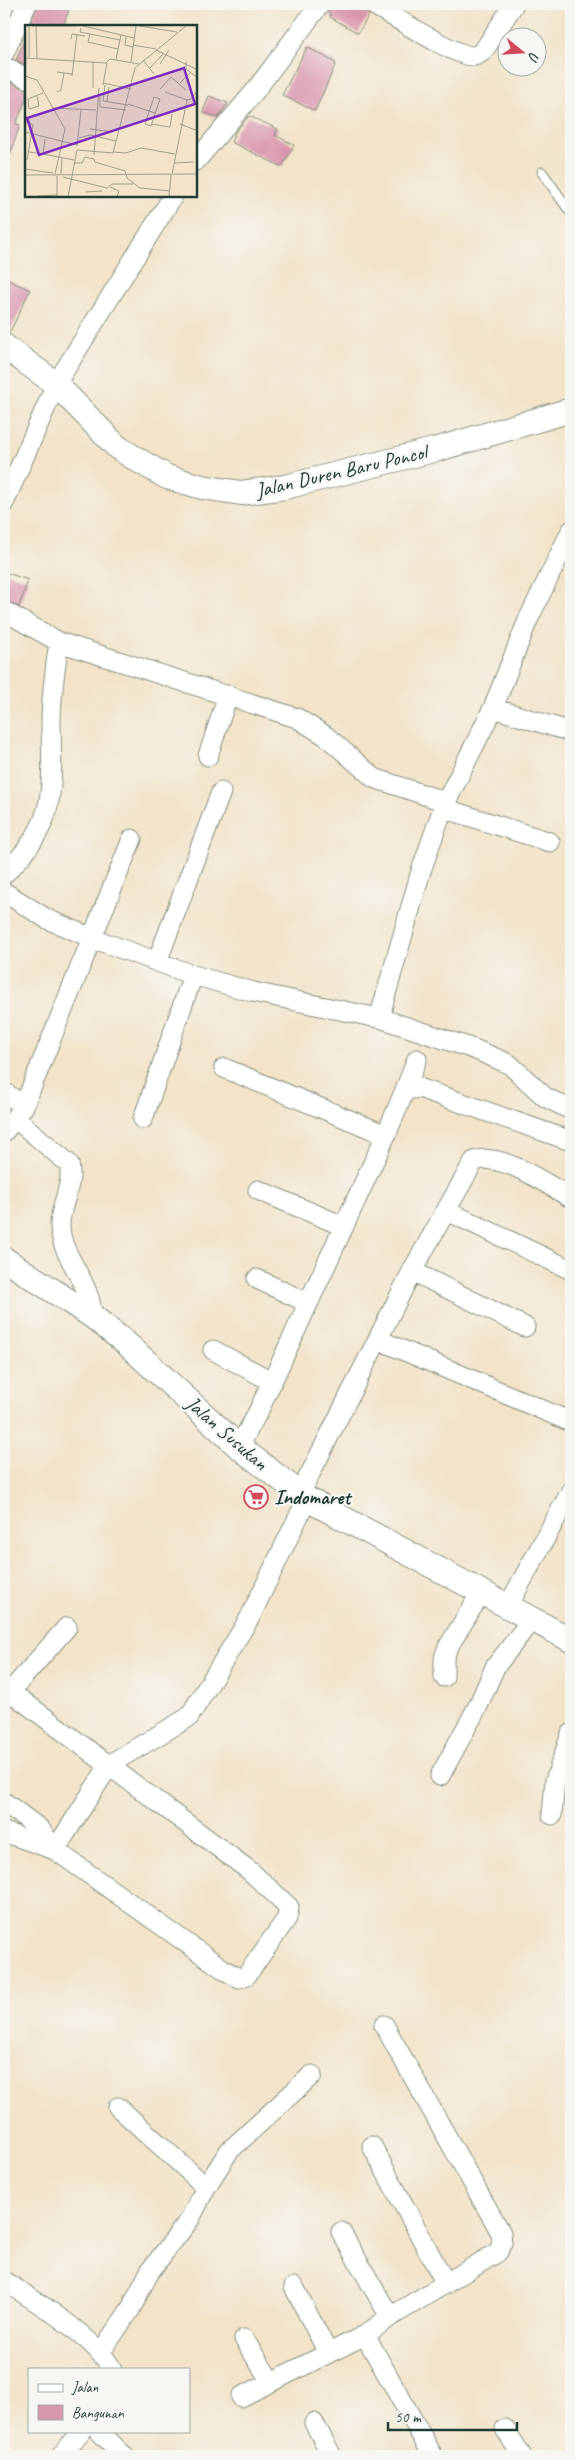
<svg xmlns="http://www.w3.org/2000/svg" width="575" height="2460" font-family="Caveat,sans-serif">
<style>
.building{fill:#d896ab}
.lines{fill:none;stroke-linecap:round;stroke-linejoin:round}
.service-casing{stroke:#88907e;stroke-width:11}
.minor-casing{stroke:#88907e;stroke-width:21}
.tertiary-casing{stroke:#88907e;stroke-width:26}
.service{stroke:#fff;stroke-width:9}
.minor{stroke:#fff;stroke-width:19}
.tertiary{stroke:#fff;stroke-width:24}
.labels{text-anchor:middle;stroke-width:4.5;stroke-linejoin:round;paint-order:stroke}
.street-label{font-size:21px;fill:#1f3d34;stroke:#f6f6f2}
.poi-label{font-size:21px;font-weight:bold;fill:#1f3d34;stroke:#f6f6f2;text-anchor:start}
.inset-road{fill:none;stroke:#9ea18d;stroke-width:1}
.view{fill:#7b2cbf;fill-opacity:0.15;stroke:#7b2cbf;stroke-width:2.5}
.inset-edge{fill:none;stroke:#1f3d34;stroke-width:2.5}
</style>
<rect width="100%" height="100%" fill="#f6f6f2"/>
<filter id="ink" filterUnits="userSpaceOnUse"><feTurbulence type="fractalNoise" baseFrequency=".02" numOctaves="2"/><feDisplacementMap in="SourceGraphic" scale="10" xChannelSelector="R" yChannelSelector="G"/><feConvolveMatrix kernelMatrix="1 2 1 2 8 2 1 2 1" color-interpolation-filters="sRGB"/></filter>
<filter id="wash" filterUnits="userSpaceOnUse"><feTurbulence type="fractalNoise" baseFrequency=".0096" numOctaves="4" result="noise"/><feDisplacementMap in="SourceGraphic" scale="20" xChannelSelector="R" yChannelSelector="G"/><feGaussianBlur stdDeviation="1.12" result="paint"/><feColorMatrix in="noise" values="0 0 0 0 0 0 0 0 0 0 0 0 0 0 0 0 0 1.4 0 .05"/><feComposite in="paint" operator="in"/></filter>
<g filter="url(#wash)">
<rect width="100%" height="100%" fill="#f2e3c9"/>
<g id="blocks">
<path class="building" d="M 38,4 L 71,4 L 63,26 L 29,26 Z
M 331,4 L 361,5 L 363,10 L 369,15 L 358,33 L 330,17 L 331,14 L 328,12 Z
M 26,36 L 26,65 L 16,60 Z
M 307,47 L 336,63 L 315,111 L 282,95 Z
M 8,81 L 26,89 L 26,99 L 16,124 L 20,125 L 6,166 L 4,165 L 4,90 Z
M 209,96 L 228,103 L 218,118 L 203,112 Z
M 249,116 L 278,129 L 275,135 L 294,145 L 282,167 L 231,142 L 236,131 Z
M 4,278 L 30,290 L 9,334 L 4,333 Z
M 4,572 L 28,580 L 19,607 L 4,600 Z"/>
</g>
</g>
<g filter="url(#ink)">
<use href="#blocks" fill-opacity="0" stroke="#88907e" stroke-width="1"/>
<g class="lines">
<g class="service-casing">
<path id="service" d="M 542,172 L 571,213"/>
</g>
<g class="minor-casing">
<path id="minor" d="M 372,4 C 392,15 455,57 474,56 C 479,55 481,53 484,50 L 514,4
M 4,53 L 27,4
M 4,66 L 26,78
M 196,161 L 255,91 L 320,4
M 4,503 L 56,384 L 173,196
M 4,611 L 59,642 L 297,718 L 326,736 L 374,778 L 446,802
M 493,708 L 571,732
M 208,756 L 228,695
M 443,808 L 550,842
M 4,874 C 58,824 52,790 51,723 C 51,695 55,669 59,642
M 4,892 L 47,919 L 92,938 L 193,975 L 253,992 L 383,1019 L 474,1049 L 509,1064 L 545,1097 L 571,1110
M 157,962 L 221,792
M 383,1019 L 382,1008 L 421,871 L 443,808 L 493,708 L 528,620 L 571,531
M 224,1068 L 386,1135
M 405,1090 L 417,1059
M 4,1092 L 24,1106
M 16,1119 L 69,1164 C 74,1185 60,1204 60,1225 C 60,1257 92,1282 92,1316
M 143,1119 L 193,975
M 4,1132 L 24,1106 L 132,839
M 258,1190 L 343,1226
M 447,1211 L 571,1270
M 412,1271 L 525,1327
M 257,1279 L 308,1303
M 379,1340 L 571,1422
M 213,1350 L 271,1381
M 239,1447 L 259,1410 L 386,1135 L 405,1090 L 419,1088 L 571,1141
M 300,1494 L 412,1271 L 474,1161 C 500,1151 548,1185 571,1198
M 508,1606 L 571,1491
M 444,1677 L 444,1658 L 447,1649 L 482,1591
M 4,1687 L 250,1871 L 289,1907 L 287,1918 L 247,1975 L 239,1978 L 226,1971 L 55,1850 L 4,1832
M 10,1692 L 67,1627
M 440,1776 L 478,1706 L 495,1667 L 532,1619
M 4,1802 L 40,1829 L 55,1850
M 552,1815 L 555,1780 L 571,1734
M 55,1850 L 110,1764 L 189,1717 L 249,1619 L 307,1499
M 118,2107 L 206,2187
M 372,2146 L 446,2284
M 341,2232 L 390,2317
M 4,2281 C 35,2301 94,2336 112,2369
M 294,2287 L 328,2353
M 365,2335 L 433,2456
M 244,2339 L 271,2382
M 100,2353 L 130,2310 L 150,2271 L 190,2219 L 206,2187 L 229,2151 L 312,2075
M 241,2397 L 365,2335 L 390,2317 L 498,2252 L 502,2243 L 501,2233 L 384,2025
M 314,2423 L 332,2456
M 505,2429 L 522,2456
M 99,2431 L 124,2456
M 61,2456 L 81,2431"/>
</g>
<g class="tertiary-casing">
<path id="tertiary" d="M 4,346 L 56,384 L 117,447 L 136,459 L 167,477 L 202,487 L 241,493 L 285,487 L 438,449 L 571,410
M 4,1259 L 92,1316 L 127,1344 L 239,1447 L 307,1499 L 571,1640"/>
</g>
<use href="#service" class="service"/>
<use href="#minor" class="minor"/>
<use href="#tertiary" class="tertiary"/>
</g>
</g>
<defs>
<g id="supermarket-ring" transform="scale(1.25)"><circle r="9.5" fill="#f6f6f2" stroke="#d1495b" stroke-width="1.5"/><path d="M-6-5.5h2.5l.6 2H6L4.5 2H-2.5L-4.4-4H-6ZM-1.5 3.2a1.3 1.3 0 1 0 .1 0ZM3 3.2a1.3 1.3 0 1 0 .1 0Z" fill="#d1495b"/></g>
</defs>
<g fill-rule="evenodd">
<use href="#supermarket-ring" x="256" y="1497"/>
</g>
<g class="labels">
<g class="street-label">
<text transform="translate(341 471) rotate(-13)" y="7">Jalan Duren Baru Poncol</text>
<text transform="translate(227 1433) rotate(41)" y="7">Jalan Susukan</text>
</g>
<g class="poi-label">
<text x="274" y="1504">Indomaret</text>
</g>
</g>
<g transform="translate(25 25)">
<rect width="172" height="172" fill="#f2e3c9"/>
<path class="inset-road" d="M 4,1 L 4,32M 7,1 L 51,1M 11,1 L 12,33M 58,1 L 109,13M 115,1 L 152,7M 56,3 L 55,7 L 95,15M 65,9 L 63,17 L 93,24M 101,12 L 100,20 L 108,22M 46,14 L 47,9 L 60,11M 108,20 L 131,24M 131,25 L 173,45M 0,33 L 81,38 L 85,34 L 114,39M 91,34 L 96,10M 118,35 L 129,49M 68,37 L 68,63M 106,37 L 111,1M 161,37 L 161,44 L 173,53M 135,39 L 144,25M 125,43 L 138,29M 32,47 L 47,49M 0,51 L 12,55 L 40,104 L 30,149M 47,51 L 52,9M 78,58 L 106,64M 155,58 L 166,47M 78,60 L 82,38M 80,60 L 78,76 L 103,80M 135,64 L 146,52 L 161,65M 32,67 L 36,65 L 39,48M 140,67 L 162,75 L 166,74 L 173,65M 75,69 L 75,82 L 101,85M 12,71 L 14,81 L 4,84 L 3,74 L 18,68M 129,72 L 135,74 L 126,101 L 120,99 ZM 82,77 L 84,62M 103,79 L 130,88M 27,83 L 71,85M 0,96 L 8,100 L 2,135M 126,99 L 145,102 L 147,89M 155,99 L 173,106M 65,104 L 88,107M 0,107 L 52,120M 54,113 L 65,110 L 91,116M 52,121 L 56,85M 4,127 L 18,129 L 20,114M 88,127 L 101,128 L 116,123 L 150,129M 18,129 L 49,135M 69,130 L 74,63M 49,138 L 57,138 L 60,132 L 69,134 L 70,137 L 100,146 L 102,153 L 115,163 L 145,166M 149,138 L 169,137M 0,144 L 28,148M 36,149 L 37,133M 147,149 L 162,75M 0,150 L 173,149M 38,152 L 82,163 L 87,159 L 108,159M 85,162 L 94,166 L 92,172M 60,167 L 77,166M 13,171 L 32,170M 32,172 L 32,151M 43,172 L 52,125 L 88,128 L 110,43 L 161,1M 144,172 L 146,150"/>
<path class="view" d="M 159,43 L 170,79 L 14,130 L 2,93 Z"/>
<rect width="172" height="172" class="inset-edge"/>
</g>
<rect width="575" height="2460" fill="none" stroke="#f6f6f2" stroke-width="20"/>
<rect x="28" y="2368" width="162" height="65" fill="#f6f6f2" stroke="#a0aca6"/>
<rect x="38" y="2384" width="25" height="8" fill="#ffffff" stroke="#a0aca6"/>
<text x="72" y="2392" font-size="15" fill="#1f3d34">Jalan</text>
<rect x="38" y="2405" width="25" height="15" fill="#d896ab" stroke="#a0aca6"/>
<text x="72" y="2418" font-size="15" fill="#1f3d34">Bangunan</text>
<g transform="translate(522 52) rotate(108)"><circle r="24" fill="#f6f6f2" stroke="#a0aca6"/>
<path d="M0-4L9 19L0 12L-9 19Z" fill="#d1495b"/>
<text y="-8" font-size="14" font-weight="bold" text-anchor="middle" fill="#1f3d34">U</text>
</g>
<path d="M388 2422v8h129v-8" fill="none" stroke="#1f3d34" stroke-width="2.5"/>
<text x="395" y="2422" font-size="15" fill="#1f3d34" stroke="#f6f6f2" stroke-width="4" paint-order="stroke">50 m</text>
</svg>
